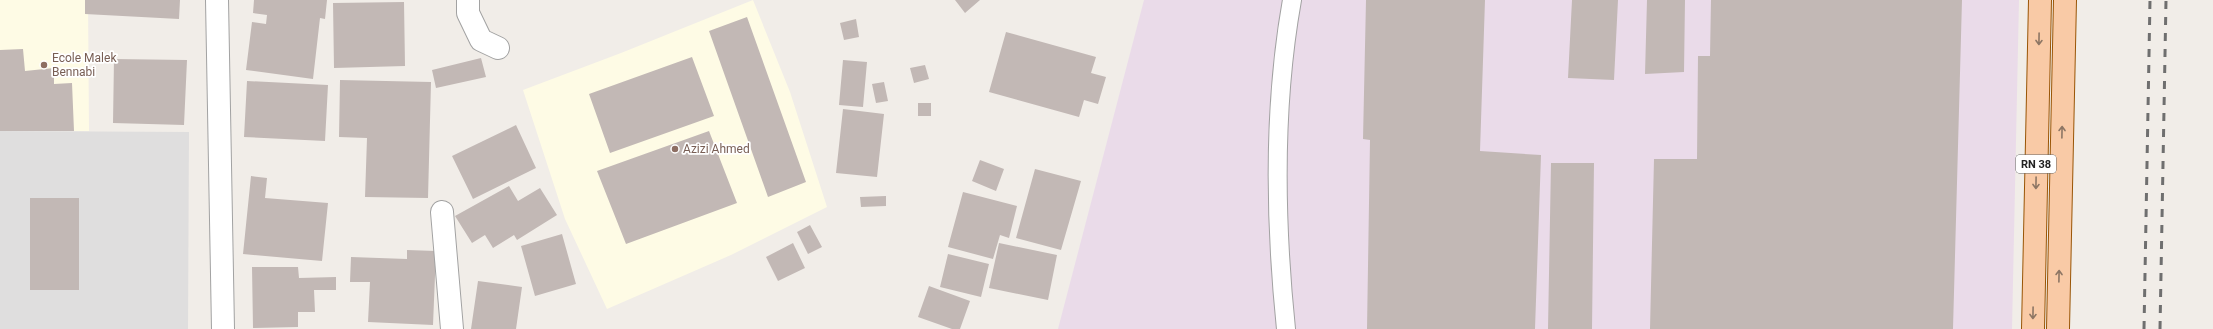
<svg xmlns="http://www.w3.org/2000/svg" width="2213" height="329" font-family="Roboto,sans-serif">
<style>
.residential{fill:#dfdede}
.industrial{fill:#eadbe9}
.education{fill:#fefbe5}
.building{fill:#c2b8b5}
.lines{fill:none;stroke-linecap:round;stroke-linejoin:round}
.lane-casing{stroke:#a2a2a2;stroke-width:20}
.street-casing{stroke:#a2a2a2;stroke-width:24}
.primary-casing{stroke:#995506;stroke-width:24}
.lane{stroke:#fff;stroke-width:18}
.street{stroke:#fff;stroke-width:22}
.primary{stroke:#f9caa6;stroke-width:22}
.rail{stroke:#6f6f6f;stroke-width:3;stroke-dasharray:8 8;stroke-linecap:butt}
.oneway{stroke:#8d7664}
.education-dot{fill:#8d6e63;stroke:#fff;stroke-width:1.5}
.labels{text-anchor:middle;stroke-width:3.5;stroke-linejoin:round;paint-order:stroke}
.shield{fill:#fff;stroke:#646464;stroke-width:1}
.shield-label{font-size:11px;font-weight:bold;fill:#212121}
.education-label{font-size:12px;fill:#785e54;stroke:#fff;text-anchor:start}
</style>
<rect width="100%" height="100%" fill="#f1ede8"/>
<path class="residential" d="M 0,131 L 189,132 L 188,329 L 0,329 Z"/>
<path class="industrial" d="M 1144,0 L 2019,0 L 2012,329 L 1058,329 Z"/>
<path class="education" d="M 0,0 L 88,0 L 89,131 L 0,131 Z
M 753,0 L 790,92 L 827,207 L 731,255 L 607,309 L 565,219 L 523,90 L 621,53 Z"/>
<path class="building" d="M 85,0 L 180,0 L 179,19 L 85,14 Z
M 254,0 L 327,0 L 325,19 L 320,18 L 313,79 L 246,70 L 252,22 L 266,24 L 267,15 L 253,13 Z
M 955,0 L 980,0 L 965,13 Z
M 1366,0 L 1485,0 L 1480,151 L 1541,155 L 1535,329 L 1367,329 L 1370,140 L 1363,139 Z
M 1572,0 L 1618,0 L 1614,80 L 1568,78 Z
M 1647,0 L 1685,0 L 1684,72 L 1645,74 Z
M 1711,0 L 1962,0 L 1953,329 L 1650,329 L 1654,159 L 1697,159 L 1698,56 L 1710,56 Z
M 404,2 L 405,66 L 334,68 L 333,3 Z
M 747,17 L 806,182 L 768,197 L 709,31 Z
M 856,19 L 859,37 L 844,40 L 840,23 Z
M 1006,32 L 1096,57 L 1091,73 L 1106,77 L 1098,104 L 1084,100 L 1079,117 L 989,92 Z
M 23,49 L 25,71 L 54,68 L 54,84 L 72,83 L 74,131 L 0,131 L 0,50 Z
M 692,57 L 714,116 L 610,153 L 589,94 Z
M 481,58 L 486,77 L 436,88 L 432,70 Z
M 114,59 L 187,60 L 184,125 L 113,123 Z
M 843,60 L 867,62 L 863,107 L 839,105 Z
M 925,65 L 929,79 L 914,83 L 910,68 Z
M 340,80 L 431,82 L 428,198 L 365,197 L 367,138 L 339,137 Z
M 247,81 L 328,85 L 325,141 L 244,137 Z
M 884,82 L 888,101 L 876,103 L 872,84 Z
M 918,103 L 931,103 L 931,116 L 918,116 Z
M 843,109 L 884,114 L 877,177 L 836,173 Z
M 516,125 L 536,168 L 473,199 L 452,156 Z
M 709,131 L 737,203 L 626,244 L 597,171 Z
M 980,160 L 1004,169 L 996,191 L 972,181 Z
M 1551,163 L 1594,163 L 1592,329 L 1548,329 Z
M 1035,169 L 1081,181 L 1061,250 L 1016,238 Z
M 251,176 L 267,178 L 265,198 L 328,203 L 322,261 L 243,254 Z
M 509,186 L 518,201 L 540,188 L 557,215 L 517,240 L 514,235 L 493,248 L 485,235 L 472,243 L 455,216 Z
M 963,192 L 1017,206 L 1009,238 L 1000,235 L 993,259 L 948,247 Z
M 886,196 L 886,206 L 861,207 L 860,197 Z
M 30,198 L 79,198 L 79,290 L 30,290 Z
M 810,225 L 822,247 L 808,254 L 797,232 Z
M 562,234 L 576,284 L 535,296 L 521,246 Z
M 793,243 L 805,268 L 778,281 L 766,257 Z
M 999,243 L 1057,255 L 1048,300 L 989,288 Z
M 407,250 L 436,251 L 433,325 L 368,322 L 370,282 L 350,282 L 351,257 L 407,259 Z
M 948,254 L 989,264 L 981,297 L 940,287 Z
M 252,267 L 298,267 L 299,278 L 336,277 L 336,290 L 314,290 L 315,312 L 298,312 L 298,327 L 253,328 Z
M 478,281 L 522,287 L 516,329 L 471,329 Z
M 929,286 L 970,301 L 960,329 L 952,329 L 918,317 Z"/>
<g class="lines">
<g class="lane-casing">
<path id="lane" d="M 1286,329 C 1275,222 1273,106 1292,0"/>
</g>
<g class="street-casing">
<path id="street" d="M 217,0 L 223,329
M 468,0 L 468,13 L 481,40 L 498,48
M 442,212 L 452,329"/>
</g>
<g class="primary-casing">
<path id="primary" d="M 2033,329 L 2040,0
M 2058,329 L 2065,0"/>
</g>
<use href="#lane" class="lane"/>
<use href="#street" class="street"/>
<use href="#primary" class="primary"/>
<path class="rail" d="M 2144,329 L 2150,0
M 2160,329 L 2166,0"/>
</g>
<defs><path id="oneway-shaft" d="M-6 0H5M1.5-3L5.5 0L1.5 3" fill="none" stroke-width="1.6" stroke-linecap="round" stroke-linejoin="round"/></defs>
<g class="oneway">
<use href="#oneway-shaft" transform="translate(2039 39) rotate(91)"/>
<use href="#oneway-shaft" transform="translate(2062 132) rotate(-89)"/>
<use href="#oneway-shaft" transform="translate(2036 183) rotate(91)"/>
<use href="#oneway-shaft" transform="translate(2059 276) rotate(-89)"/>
<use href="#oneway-shaft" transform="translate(2033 313) rotate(91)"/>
</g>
<g class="education-dot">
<circle cx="44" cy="65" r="4"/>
<circle cx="675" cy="149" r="4"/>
</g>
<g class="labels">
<rect class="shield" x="2016" y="155" width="40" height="18" rx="3"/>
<g class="shield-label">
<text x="2036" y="168">RN 38</text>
</g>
<g class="education-label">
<text x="52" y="62">Ecole Malek<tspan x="52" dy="14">Bennabi</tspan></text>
<text x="683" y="153">Azizi Ahmed</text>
</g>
</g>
</svg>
